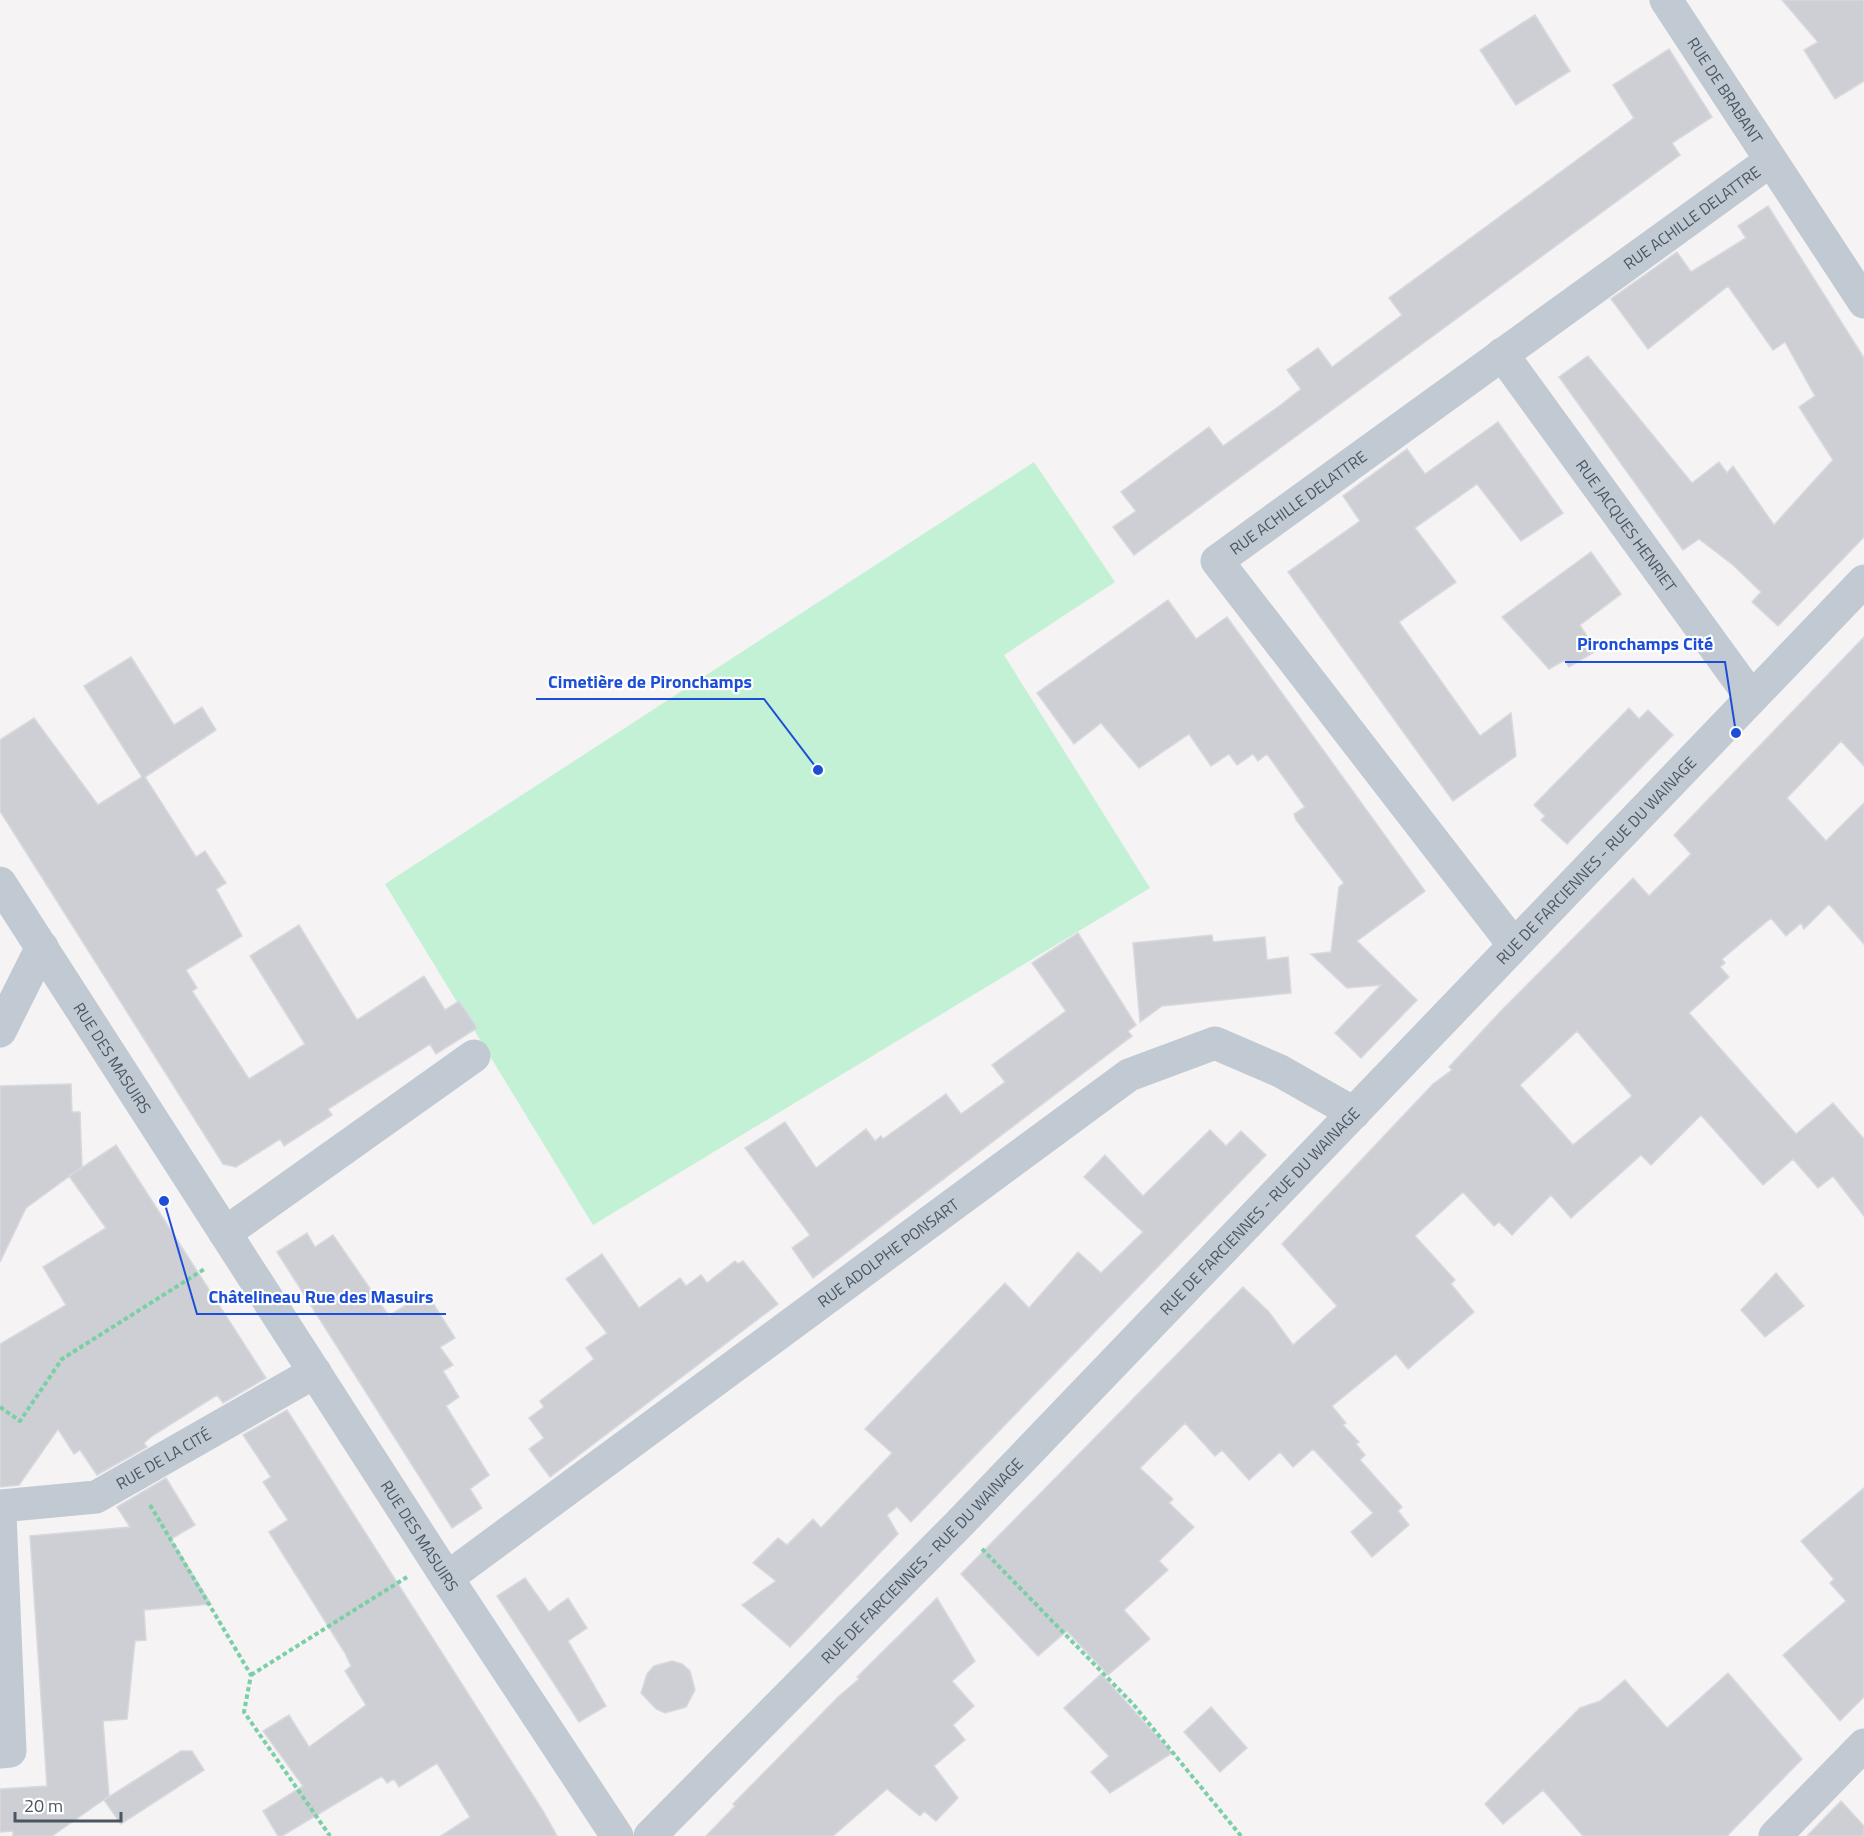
<svg xmlns="http://www.w3.org/2000/svg" width="1864" height="1836" font-family="'Titillium Web',sans-serif">
<style>
.green{fill:#c3f1d5}
.building{fill:#cdcfd5;stroke:#d7d9de;stroke-width:1.5;fill-rule:evenodd}
.lines{fill:none;stroke-linecap:round;stroke-linejoin:round}
.path{stroke:#7ad0a6;stroke-width:4;stroke-dasharray:4.5 3;stroke-linecap:butt}
.minor{stroke:#c1cad2;stroke-width:33}
.labels{text-anchor:middle;stroke-width:4.5;stroke-linejoin:round;paint-order:stroke}
.street-label{font-size:16px;fill:#4a5661;stroke:#fff}
.leader{fill:none;stroke:#1d4ed8;stroke-width:2}
.callout-dot{fill:#1d4ed8;stroke:#fff;stroke-width:2}
.callout-label{font-size:18px;text-anchor:middle;font-weight:bold;fill:#1d4ed8;stroke:#fff;stroke-width:4.5;stroke-linejoin:round;paint-order:stroke}
</style>
<rect width="100%" height="100%" fill="#f5f3f3"/>
<path class="green" d="M 1034,462 L 1115,582 L 1004,655 L 1150,888 L 593,1225 L 385,884 Z"/>
<path class="building" d="M 1782,0 L 1864,0 L 1864,81 L 1835,99 L 1804,50 L 1818,42 Z
M 1535,15 L 1570,71 L 1516,105 L 1480,50 Z
M 1669,49 L 1712,117 L 1672,143 L 1680,155 L 1134,555 L 1113,527 L 1136,511 L 1121,492 L 1209,427 L 1223,446 L 1278,407 L 1301,389 L 1287,370 L 1318,348 L 1332,367 L 1402,315 L 1389,298 L 1634,118 L 1613,85 Z
M 1768,206 L 1864,358 L 1864,537 L 1778,626 L 1752,602 L 1761,592 L 1733,565 L 1699,539 L 1683,550 L 1559,377 L 1588,356 L 1692,483 L 1719,462 L 1727,473 L 1733,466 L 1774,525 L 1833,460 L 1799,407 L 1815,396 L 1785,342 L 1773,350 L 1728,286 L 1648,349 L 1611,299 L 1677,252 L 1691,272 L 1746,238 L 1738,226 Z
M 1498,422 L 1563,513 L 1521,541 L 1477,484 L 1415,528 L 1456,582 L 1399,622 L 1480,736 L 1511,713 L 1516,756 L 1453,801 L 1288,572 L 1360,521 L 1343,496 L 1407,449 L 1425,474 Z
M 1591,552 L 1621,594 L 1580,625 L 1596,651 L 1569,667 L 1565,660 L 1549,669 L 1502,617 Z
M 1168,600 L 1196,639 L 1227,617 L 1425,891 L 1357,941 L 1417,1000 L 1361,1058 L 1335,1033 L 1381,985 L 1347,988 L 1311,954 L 1331,952 L 1339,887 L 1344,883 L 1296,820 L 1294,814 L 1305,807 L 1267,754 L 1258,761 L 1253,754 L 1237,765 L 1229,754 L 1211,766 L 1189,734 L 1139,768 L 1101,723 L 1074,744 L 1037,693 Z
M 1864,637 L 1864,766 L 1841,741 L 1787,798 L 1826,841 L 1864,803 L 1864,944 L 1829,904 L 1804,929 L 1801,923 L 1786,936 L 1771,918 L 1722,959 L 1725,963 L 1720,967 L 1729,977 L 1689,1013 L 1796,1134 L 1833,1103 L 1864,1139 L 1864,1216 L 1833,1176 L 1818,1188 L 1793,1159 L 1763,1185 L 1701,1115 L 1651,1165 L 1641,1155 L 1571,1218 L 1551,1195 L 1512,1235 L 1499,1222 L 1494,1226 L 1463,1192 L 1415,1236 L 1455,1280 L 1451,1284 L 1474,1312 L 1408,1369 L 1396,1354 L 1332,1406 L 1346,1423 L 1343,1425 L 1359,1442 L 1356,1444 L 1365,1455 L 1360,1460 L 1402,1507 L 1398,1511 L 1409,1525 L 1372,1557 L 1351,1532 L 1373,1513 L 1313,1449 L 1293,1467 L 1280,1452 L 1249,1480 L 1222,1450 L 1215,1456 L 1185,1423 L 1140,1468 L 1173,1499 L 1169,1503 L 1194,1527 L 1159,1561 L 1168,1570 L 1124,1610 L 1150,1639 L 1108,1675 L 1067,1631 L 1038,1656 L 961,1574 L 1243,1287 L 1269,1312 L 1293,1345 L 1337,1306 L 1282,1244 L 1433,1084 L 1452,1070 L 1449,1067 L 1499,1013 L 1633,878 L 1649,896 L 1691,854 L 1674,835 ZM 1577,1031 L 1632,1096 L 1573,1145 L 1520,1085 Z
M 131,657 L 174,725 L 202,707 L 216,730 L 145,777 L 196,857 L 205,851 L 226,883 L 216,889 L 242,936 L 186,970 L 197,988 L 192,991 L 249,1079 L 305,1044 L 250,956 L 299,925 L 357,1020 L 424,976 L 445,1010 L 459,1001 L 477,1028 L 436,1054 L 430,1044 L 328,1109 L 332,1115 L 284,1146 L 280,1139 L 236,1167 L 223,1164 L 0,811 L 0,740 L 34,718 L 98,805 L 142,777 L 84,686 Z
M 1629,708 L 1639,719 L 1648,710 L 1673,735 L 1567,844 L 1541,820 L 1545,816 L 1534,805 Z
M 1078,933 L 1136,1025 L 1128,1031 L 1132,1036 L 813,1278 L 792,1248 L 810,1235 L 745,1148 L 785,1122 L 816,1168 L 866,1129 L 875,1141 L 881,1136 L 883,1139 L 946,1094 L 961,1114 L 1005,1082 L 992,1065 L 1066,1011 L 1032,963 Z
M 1212,935 L 1213,942 L 1265,937 L 1267,960 L 1288,957 L 1291,993 L 1162,1006 L 1140,1022 L 1133,943 Z
M 71,1084 L 72,1112 L 80,1112 L 82,1167 L 26,1208 L 0,1262 L 0,1086 Z
M 1210,1130 L 1226,1146 L 1241,1131 L 1266,1155 L 911,1522 L 897,1507 L 887,1515 L 898,1534 L 790,1647 L 742,1605 L 776,1581 L 753,1563 L 778,1538 L 787,1545 L 813,1519 L 821,1528 L 892,1453 L 865,1429 L 1005,1283 L 1029,1308 L 1078,1252 L 1101,1273 L 1143,1232 L 1084,1177 L 1105,1155 L 1143,1196 Z
M 116,1145 L 266,1378 L 223,1403 L 217,1395 L 152,1436 L 144,1443 L 147,1447 L 97,1475 L 80,1450 L 74,1454 L 58,1429 L 19,1485 L 0,1487 L 0,1344 L 66,1305 L 43,1267 L 106,1228 L 69,1176 Z
M 307,1233 L 315,1247 L 333,1235 L 389,1316 L 426,1292 L 455,1338 L 440,1347 L 453,1365 L 443,1371 L 459,1397 L 446,1406 L 489,1475 L 470,1489 L 482,1508 L 452,1528 L 277,1252 Z
M 602,1254 L 639,1308 L 680,1278 L 686,1286 L 701,1275 L 707,1283 L 735,1261 L 738,1264 L 743,1261 L 778,1304 L 550,1477 L 529,1449 L 544,1438 L 529,1418 L 544,1407 L 540,1401 L 594,1359 L 586,1348 L 607,1333 L 566,1279 Z
M 1776,1273 L 1804,1306 L 1765,1337 L 1741,1310 Z
M 287,1410 L 543,1811 L 557,1836 L 441,1836 L 470,1817 L 437,1763 L 399,1787 L 394,1779 L 387,1783 L 382,1776 L 282,1836 L 278,1836 L 263,1811 L 303,1786 L 263,1731 L 289,1715 L 309,1747 L 366,1705 L 345,1671 L 351,1666 L 345,1653 L 269,1532 L 288,1520 L 263,1482 L 271,1477 L 243,1435 Z
M 166,1478 L 195,1525 L 171,1539 L 211,1604 L 144,1610 L 146,1640 L 135,1641 L 127,1719 L 103,1721 L 109,1796 L 52,1836 L 13,1836 L 13,1831 L 0,1832 L 0,1789 L 47,1786 L 30,1536 L 130,1527 L 117,1507 Z
M 1864,1488 L 1864,1697 L 1840,1721 L 1783,1655 L 1846,1601 L 1830,1583 L 1834,1579 L 1801,1541 Z
M 525,1578 L 549,1612 L 568,1598 L 587,1628 L 568,1641 L 606,1706 L 579,1722 L 497,1596 Z
M 937,1598 L 975,1661 L 952,1681 L 974,1706 L 953,1725 L 965,1740 L 934,1766 L 958,1798 L 936,1821 L 924,1811 L 920,1816 L 887,1789 L 833,1836 L 706,1836 L 735,1806 L 733,1804 L 838,1697 L 859,1679 L 857,1677 Z
M 672,1661 L 682,1664 L 690,1671 L 695,1690 L 686,1707 L 665,1713 L 656,1709 L 641,1693 L 647,1674 L 654,1666 Z
M 1728,1673 L 1802,1759 L 1727,1836 L 1583,1836 L 1543,1790 L 1503,1824 L 1485,1804 L 1580,1708 L 1600,1701 L 1625,1680 L 1667,1728 Z
M 1101,1674 L 1172,1753 L 1110,1793 L 1091,1772 L 1109,1756 L 1064,1708 Z
M 1211,1707 L 1247,1748 L 1220,1772 L 1184,1732 Z
M 181,1751 L 192,1751 L 204,1770 L 121,1824 L 104,1800 Z
M 1841,1801 L 1864,1826 L 1864,1836 L 1807,1836 Z"/>
<g class="lines">
<path class="path" d="M 0,1407 L 20,1421 L 62,1359 L 206,1268
M 150,1505 L 251,1675 L 244,1712 L 330,1836
M 982,1549 L 1133,1704 L 1241,1836
M 251,1675 L 407,1577"/>
<g class="minor">
<path id="s1" d="M 1666,0 L 1864,302"/>
<path id="s2" d="M 1502,354 L 1751,697"/>
<path id="s3" d="M 0,883 L 447,1578 L 617,1836"/>
<path id="s4" d="M 1513,944 L 1217,561 L 1770,161"/>
<path d="M 0,1031 L 42,947"/>
<path d="M 225,1233 L 474,1056"/>
<path id="s5" d="M 0,1506 L 96,1497 L 315,1372"/>
<path d="M 0,1514 L 10,1751 L 0,1752"/>
<path id="s6" d="M 447,1578 L 1129,1075 L 1215,1043 L 1280,1071 L 1354,1113"/>
<path id="s7" d="M 650,1836 L 958,1525 L 1864,581"/>
<path d="M 1775,1836 L 1864,1745"/>
</g>
</g>
<g class="labels">
<g class="street-label">
<text dy="6" stroke="none"><textPath href="#s1" startOffset="108">RUE DE BRABANT</textPath></text>
<text dy="6" stroke="none"><textPath href="#s4" startOffset="1070">RUE ACHILLE DELATTRE</textPath></text>
<text dy="6" stroke="none"><textPath href="#s4" startOffset="584">RUE ACHILLE DELATTRE</textPath></text>
<text dy="6" stroke="none"><textPath href="#s2" startOffset="212">RUE JACQUES HENRIET</textPath></text>
<text dy="6" stroke="none"><textPath href="#s7" startOffset="1359">RUE DE FARCIENNES - RUE DU WAINAGE</textPath></text>
<text dy="6" stroke="none"><textPath href="#s3" startOffset="208">RUE DES MASUIRS</textPath></text>
<text dy="6" stroke="none"><textPath href="#s7" startOffset="873">RUE DE FARCIENNES - RUE DU WAINAGE</textPath></text>
<text dy="6" stroke="none"><textPath href="#s6" startOffset="548">RUE ADOLPHE PONSART</textPath></text>
<text dy="6" stroke="none"><textPath href="#s5" startOffset="174">RUE DE LA CITÉ</textPath></text>
<text dy="6" stroke="none"><textPath href="#s3" startOffset="776">RUE DES MASUIRS</textPath></text>
<text dy="6" stroke="none"><textPath href="#s7" startOffset="387">RUE DE FARCIENNES - RUE DU WAINAGE</textPath></text>
</g>
</g>
<path class="leader" d="M1736 733L1725 662H1565M818 770L764 699H536M164 1201L197 1314H446"/>
<g class="callout-dot">
<circle cx="1736" cy="733" r="6"/>
<circle cx="818" cy="770" r="6"/>
<circle cx="164" cy="1201" r="6"/>
</g>
<g class="callout-label">
<text x="1645" y="650">Pironchamps Cité</text>
<text x="650" y="688">Cimetière de Pironchamps</text>
<text x="321" y="1303">Châtelineau Rue des Masuirs</text>
</g>
<path d="M15 1812v9h106v-9" fill="none" stroke="#4a5661" stroke-width="3"/>
<text x="24" y="1812" font-size="18" fill="#4a5661" stroke="#ffffff" stroke-width="4.5" paint-order="stroke">20 m</text>
</svg>
